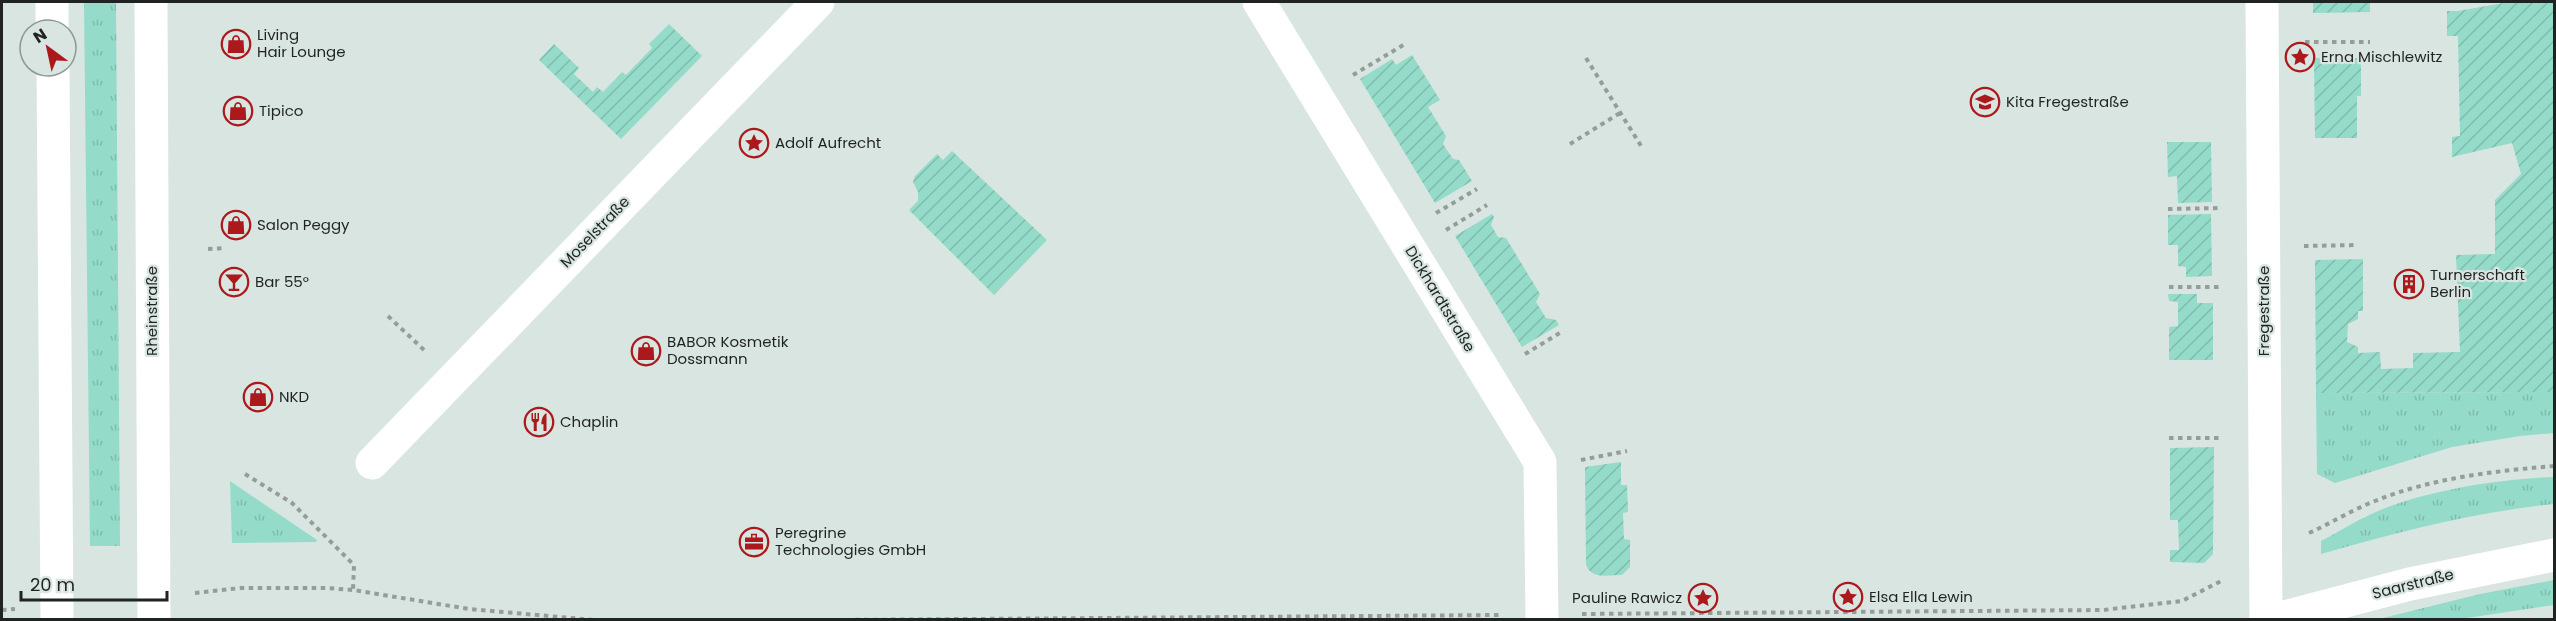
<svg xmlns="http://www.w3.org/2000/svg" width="2556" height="621" font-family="Poppins,sans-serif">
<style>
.grass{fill:url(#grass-tufts)}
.garden{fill:url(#garden-furrows)}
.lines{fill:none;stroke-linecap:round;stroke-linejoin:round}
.path{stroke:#949d9a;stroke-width:4;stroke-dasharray:4.5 4.5;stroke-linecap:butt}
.minor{stroke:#fff;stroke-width:33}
.tertiary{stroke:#fff;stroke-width:33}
.secondary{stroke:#fff;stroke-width:33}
.labels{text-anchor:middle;stroke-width:4.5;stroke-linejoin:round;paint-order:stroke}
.poi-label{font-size:15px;fill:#1f2322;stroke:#d9e5e1;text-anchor:start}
.street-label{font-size:15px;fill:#1f2322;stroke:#d9e5e1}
</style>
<defs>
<pattern id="grass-tufts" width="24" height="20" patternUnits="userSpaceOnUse" patternTransform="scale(1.5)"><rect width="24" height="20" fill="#94dbc9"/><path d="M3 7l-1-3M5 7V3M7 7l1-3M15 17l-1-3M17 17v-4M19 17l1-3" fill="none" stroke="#7fbcac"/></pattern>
<pattern id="garden-furrows" width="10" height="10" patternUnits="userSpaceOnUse" patternTransform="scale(1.5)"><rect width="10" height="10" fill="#94dbc9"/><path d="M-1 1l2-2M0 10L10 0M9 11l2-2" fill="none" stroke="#7fbcac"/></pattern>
</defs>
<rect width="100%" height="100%" fill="#d9e5e1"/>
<path class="grass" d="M 84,2 L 116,2 L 120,546 L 90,546 Z
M 2554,392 L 2554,433 L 2520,436 L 2452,447 L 2335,483 L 2317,474 L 2316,393 Z
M 2554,477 L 2554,504 C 2475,512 2397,532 2321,554 L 2321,541 C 2340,531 2359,519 2378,511 C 2428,490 2501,479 2554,477 Z
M 230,481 L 317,540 L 316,542 L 232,543 Z
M 2554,580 L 2554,605 L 2460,619 L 2379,619 L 2480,594 Z"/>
<path class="garden" d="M 2313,2 L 2370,2 L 2370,12 L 2313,13 Z
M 2509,2 L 2554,2 L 2554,392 L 2316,393 L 2315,260 L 2363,259 L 2363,311 L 2358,311 L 2358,319 L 2348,324 L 2347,342 L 2358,347 L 2358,353 L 2380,352 L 2381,369 L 2413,368 L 2413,353 L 2460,352 L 2456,255 L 2495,254 L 2495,200 L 2521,174 L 2512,143 L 2452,157 L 2452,137 L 2460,136 L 2458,36 L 2447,36 L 2447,11 L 2458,11 Z
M 669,24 L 702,56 L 621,139 L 539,60 L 554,44 L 579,68 L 574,74 L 593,92 L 597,87 L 603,92 L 622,72 L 626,75 L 652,48 L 649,44 Z
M 1412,55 L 1440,100 L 1428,107 L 1446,136 L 1443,144 L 1453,159 L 1459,160 L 1472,181 L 1435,203 L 1360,79 L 1392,59 L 1396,65 Z
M 2314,58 L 2361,58 L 2361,96 L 2357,96 L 2357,138 L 2315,138 Z
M 2167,142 L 2211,142 L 2212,202 L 2178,203 L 2177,176 L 2168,177 Z
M 952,151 L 1047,240 L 994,295 L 909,210 L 918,201 L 918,192 L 913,182 L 915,176 L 937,154 L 943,160 Z
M 1492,214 L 1494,217 L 1491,225 L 1498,237 L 1506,238 L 1540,294 L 1536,302 L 1546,318 L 1556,320 L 1559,325 L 1522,347 L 1455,236 Z
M 2211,214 L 2212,276 L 2186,277 L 2186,267 L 2178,266 L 2178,245 L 2168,245 L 2168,215 Z
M 2168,294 L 2197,294 L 2197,303 L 2213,303 L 2213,360 L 2169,360 L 2169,327 L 2178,326 L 2178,302 L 2169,301 Z
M 2214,447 L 2213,554 L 2204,563 L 2170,562 L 2170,550 L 2179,550 L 2178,520 L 2170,520 L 2170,448 Z
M 1621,462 L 1621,485 L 1627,485 L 1628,512 L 1623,513 L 1624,539 L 1630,540 L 1630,567 L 1622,575 C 1609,575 1590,580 1586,564 L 1585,467 Z"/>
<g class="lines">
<path class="path" d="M 2305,42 L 2370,42
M 1586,58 L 1643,149
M 1353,75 L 1405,44
M 1570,144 L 1620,113
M 2168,209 L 2221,208
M 1436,213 L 1477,189
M 1446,230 L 1487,205
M 2304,246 L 2358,245
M 208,249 L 224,248
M 2169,287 L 2221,287
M 388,316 L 424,350
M 1525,354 L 1563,331
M 2169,438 L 2223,438
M 1581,460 L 1627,451
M 245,474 L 292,503 L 354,565 L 353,590
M 2309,533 C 2331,523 2352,510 2375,501 C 2431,478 2495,471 2554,466
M 195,593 L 241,588 L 327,588 L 353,590 L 469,609 L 594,620
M 2,610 L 15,609
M 1582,614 L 2103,610 L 2182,601 L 2223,580
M 837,620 L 1500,615"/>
<path class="minor" d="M 1259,2 L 1540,462 L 1542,620
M 2262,2 L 2266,620
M 372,463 L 818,2"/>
<path class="tertiary" d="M 52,2 L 52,30
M 151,2 L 154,620
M 53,66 L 57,620"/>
<path class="secondary" d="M 2273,620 L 2410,584 L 2554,555"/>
</g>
<defs>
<g id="shop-ring" transform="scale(1.5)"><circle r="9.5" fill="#d9e5e1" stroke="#ac191c" stroke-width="1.5"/><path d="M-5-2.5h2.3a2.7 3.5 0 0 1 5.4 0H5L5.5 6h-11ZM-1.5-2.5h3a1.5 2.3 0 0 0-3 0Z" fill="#ac191c"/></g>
<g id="sight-ring" transform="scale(1.5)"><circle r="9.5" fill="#d9e5e1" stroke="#ac191c" stroke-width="1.5"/><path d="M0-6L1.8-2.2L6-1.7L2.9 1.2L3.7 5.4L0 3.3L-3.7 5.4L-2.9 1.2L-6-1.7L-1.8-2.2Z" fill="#ac191c"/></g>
<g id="school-ring" transform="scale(1.5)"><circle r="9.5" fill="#d9e5e1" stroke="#ac191c" stroke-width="1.5"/><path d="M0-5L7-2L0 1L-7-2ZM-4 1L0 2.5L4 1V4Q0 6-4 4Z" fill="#ac191c"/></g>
<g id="bar-ring" transform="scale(1.5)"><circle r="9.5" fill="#d9e5e1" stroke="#ac191c" stroke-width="1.5"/><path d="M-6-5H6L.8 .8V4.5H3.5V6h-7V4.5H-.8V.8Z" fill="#ac191c"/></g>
<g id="building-ring" transform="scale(1.5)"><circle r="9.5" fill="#d9e5e1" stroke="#ac191c" stroke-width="1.5"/><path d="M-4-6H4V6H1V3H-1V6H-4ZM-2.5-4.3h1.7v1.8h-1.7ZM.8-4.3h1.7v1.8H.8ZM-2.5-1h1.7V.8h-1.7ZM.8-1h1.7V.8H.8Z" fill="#ac191c"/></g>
<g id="restaurant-ring" transform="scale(1.5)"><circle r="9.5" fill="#d9e5e1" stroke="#ac191c" stroke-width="1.5"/><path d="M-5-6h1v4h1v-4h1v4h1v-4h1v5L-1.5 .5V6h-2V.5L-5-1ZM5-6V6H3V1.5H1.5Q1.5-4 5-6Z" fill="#ac191c"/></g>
<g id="office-ring" transform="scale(1.5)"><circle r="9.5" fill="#d9e5e1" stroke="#ac191c" stroke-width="1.5"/><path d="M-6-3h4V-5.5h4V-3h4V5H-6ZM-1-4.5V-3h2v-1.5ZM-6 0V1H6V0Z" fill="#ac191c"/></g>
</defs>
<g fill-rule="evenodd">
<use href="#shop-ring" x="236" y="44"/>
<use href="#sight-ring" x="2300" y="57"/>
<use href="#school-ring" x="1985" y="102"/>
<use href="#shop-ring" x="238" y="111"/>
<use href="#sight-ring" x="754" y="143"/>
<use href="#shop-ring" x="236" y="225"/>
<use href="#bar-ring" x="234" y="282"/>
<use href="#building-ring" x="2409" y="284"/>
<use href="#shop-ring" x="646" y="351"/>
<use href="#shop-ring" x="258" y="397"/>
<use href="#restaurant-ring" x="539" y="422"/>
<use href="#office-ring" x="754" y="542"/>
<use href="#sight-ring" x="1848" y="597"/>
<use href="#sight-ring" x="1703" y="598"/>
</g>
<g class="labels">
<g class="poi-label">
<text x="257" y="40">Living<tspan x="257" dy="17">Hair Lounge</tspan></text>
<text x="2321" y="62">Erna Mischlewitz</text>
<text x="2006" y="107">Kita Fregestraße</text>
<text x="259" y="116">Tipico</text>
<text x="775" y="148">Adolf Aufrecht</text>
<text x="257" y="230">Salon Peggy</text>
<text x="2430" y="280">Turnerschaft<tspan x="2430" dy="17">Berlin</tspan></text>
<text x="255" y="287">Bar 55°</text>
<text x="667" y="347">BABOR Kosmetik<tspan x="667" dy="17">Dossmann</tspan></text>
<text x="279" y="402">NKD</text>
<text x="560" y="427">Chaplin</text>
<text x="775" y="538">Peregrine<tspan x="775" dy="17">Technologies GmbH</tspan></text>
<text x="1869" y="602">Elsa Ella Lewin</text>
<text x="1682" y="603" text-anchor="end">Pauline Rawicz</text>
</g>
<g class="street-label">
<text transform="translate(595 232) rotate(-46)" y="5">Moselstraße</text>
<text transform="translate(1440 299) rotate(59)" y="5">Dickhardtstraße</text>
<text transform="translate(152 311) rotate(-90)" y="5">Rheinstraße</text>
<text transform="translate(2264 311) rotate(-90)" y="5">Fregestraße</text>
<text transform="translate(2413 584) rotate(-14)" y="5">Saarstraße</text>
</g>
</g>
<rect width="2556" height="621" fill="none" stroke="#1f2322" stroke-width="6"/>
<g transform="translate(48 48) rotate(327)"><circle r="28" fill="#d9e5e1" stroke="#8f9795" stroke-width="1.5"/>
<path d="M0-4.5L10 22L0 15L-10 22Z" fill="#ac191c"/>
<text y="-9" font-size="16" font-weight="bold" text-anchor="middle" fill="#1f2322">N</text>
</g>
<path d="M21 591v9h146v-9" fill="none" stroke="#1f2322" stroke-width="3"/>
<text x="30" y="591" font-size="18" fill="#1f2322" stroke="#d9e5e1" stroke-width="4.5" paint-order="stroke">20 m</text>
</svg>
